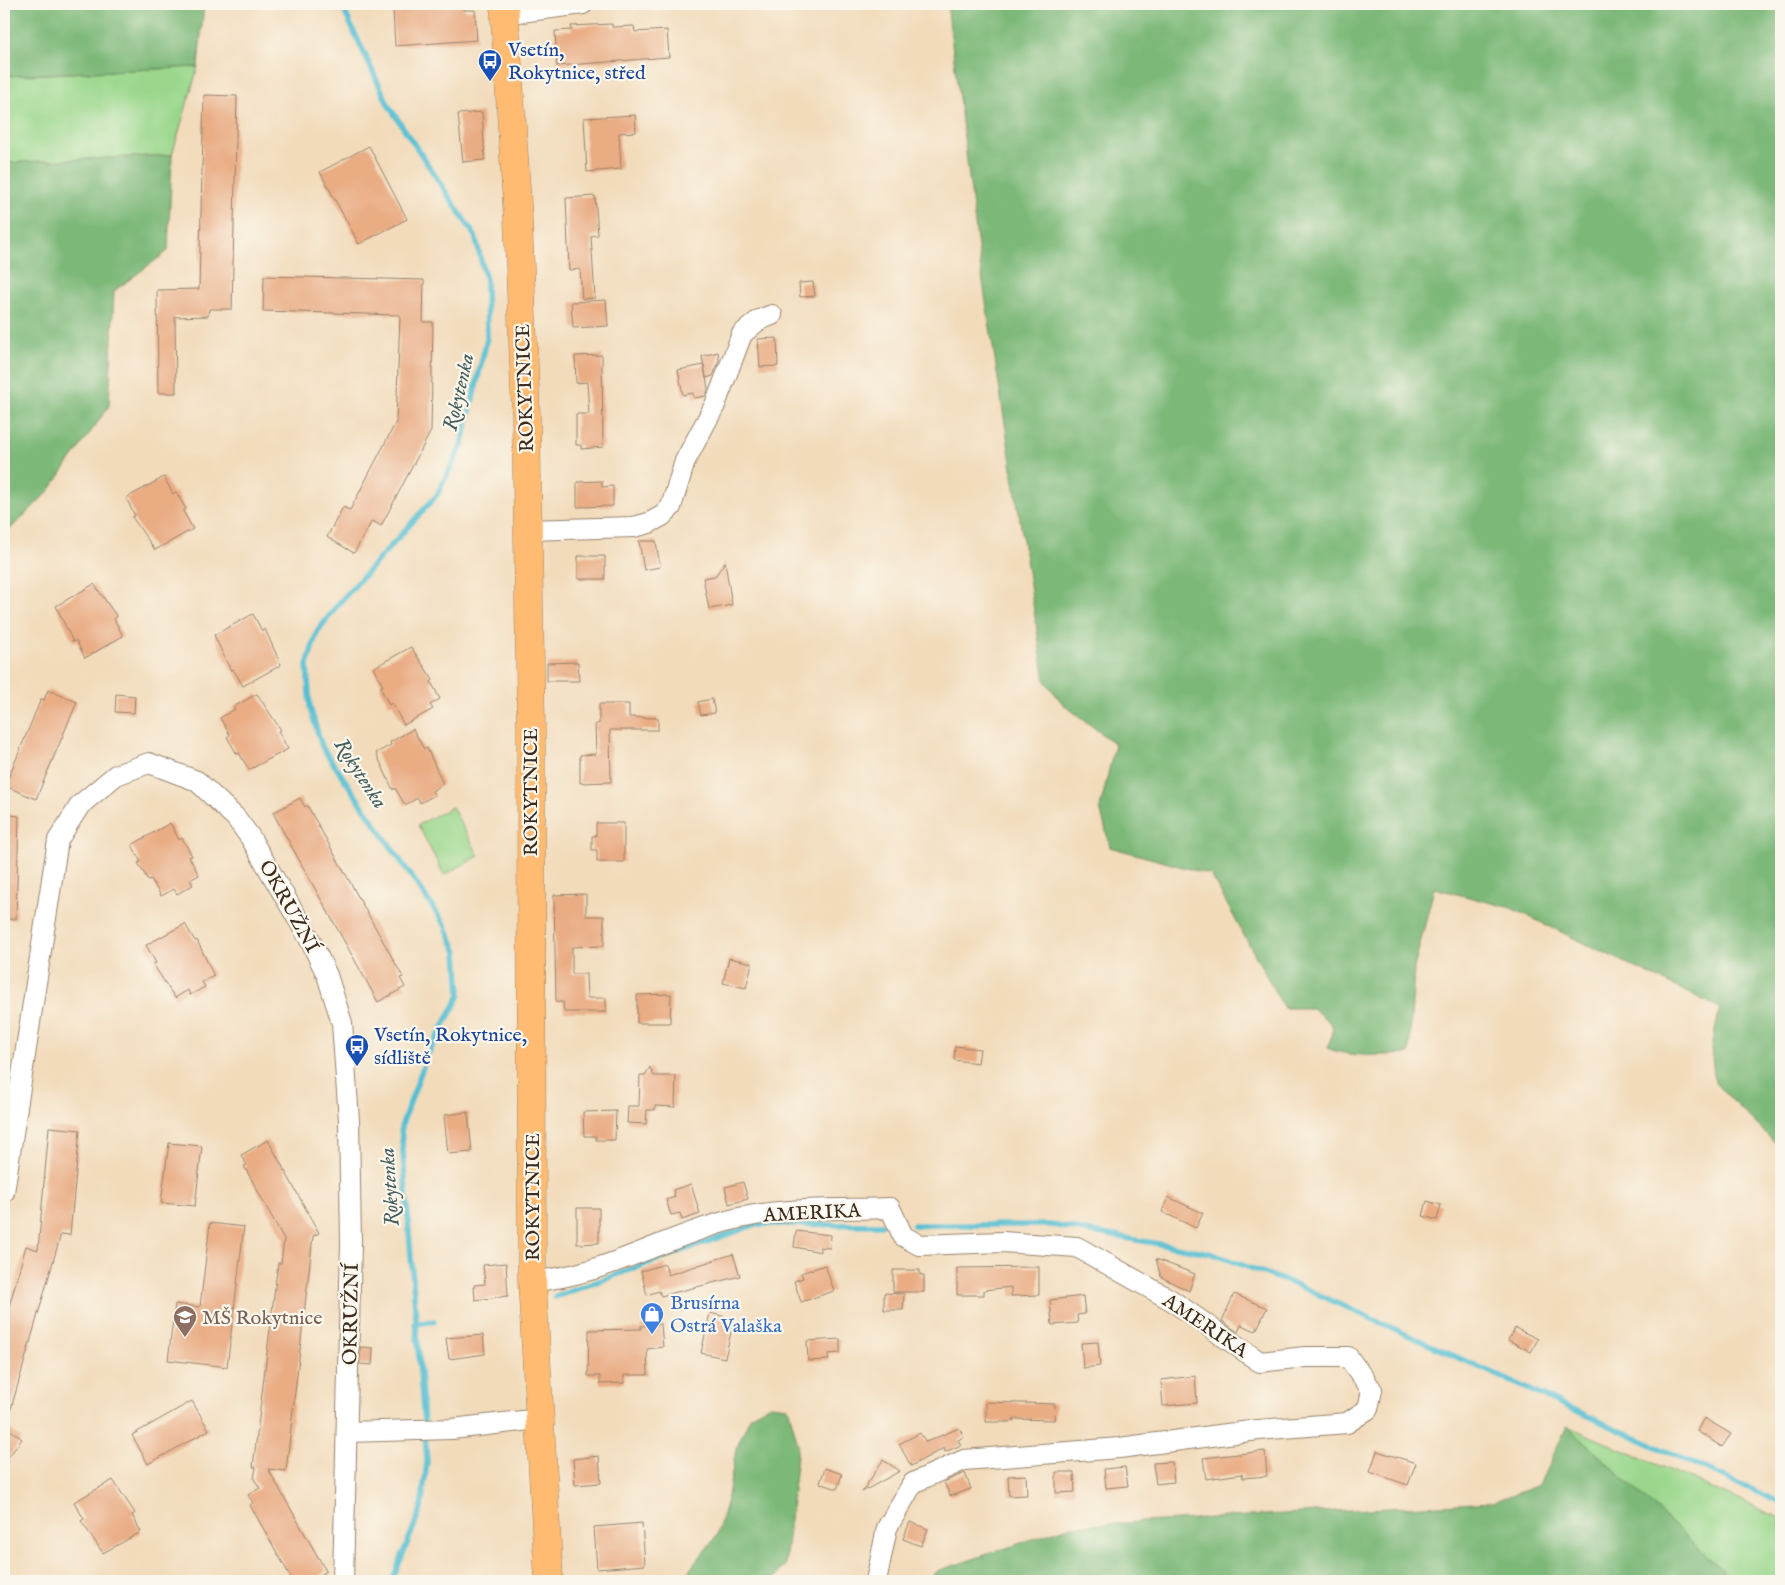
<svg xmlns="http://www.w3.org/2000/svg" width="1785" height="1585" font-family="'IM FELL English',serif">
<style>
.green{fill:#9ad78c;stroke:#6a8055}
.forest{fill:#7bb878;stroke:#5b714b}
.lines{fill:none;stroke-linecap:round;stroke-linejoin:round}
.stream{stroke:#56bfd2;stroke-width:5.5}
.building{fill:#e9ac83}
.street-casing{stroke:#96826c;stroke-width:22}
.primary-casing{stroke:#96826c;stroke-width:29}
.street{stroke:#fff;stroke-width:20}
.primary{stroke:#ffbb71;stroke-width:28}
.labels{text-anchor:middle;stroke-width:4.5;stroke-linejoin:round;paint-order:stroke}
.transit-label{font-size:20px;fill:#164399;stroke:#fbf7ec;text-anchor:start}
.street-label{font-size:20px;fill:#3b2a1e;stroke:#fbf7ec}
.shop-label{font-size:20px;fill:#366cbe;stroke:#fbf7ec;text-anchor:start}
.education-label{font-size:20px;fill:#785e54;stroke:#fbf7ec;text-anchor:start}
.water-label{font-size:21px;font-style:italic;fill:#445e5d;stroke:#fbf7ec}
</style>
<rect width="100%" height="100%" fill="#fbf7ec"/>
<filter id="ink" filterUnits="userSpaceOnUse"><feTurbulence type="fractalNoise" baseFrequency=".02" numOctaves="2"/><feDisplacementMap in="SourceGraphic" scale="10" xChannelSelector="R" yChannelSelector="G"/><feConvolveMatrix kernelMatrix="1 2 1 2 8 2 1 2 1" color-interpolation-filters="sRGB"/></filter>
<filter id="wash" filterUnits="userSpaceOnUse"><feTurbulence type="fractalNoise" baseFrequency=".0096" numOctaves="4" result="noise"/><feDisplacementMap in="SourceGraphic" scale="20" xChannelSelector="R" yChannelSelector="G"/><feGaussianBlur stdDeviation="1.12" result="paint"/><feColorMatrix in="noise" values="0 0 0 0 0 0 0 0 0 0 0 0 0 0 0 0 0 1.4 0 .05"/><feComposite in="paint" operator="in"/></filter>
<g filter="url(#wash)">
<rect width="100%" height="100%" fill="#f2dbbb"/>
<path class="green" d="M 198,67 L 172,155 L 4,163 L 4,76 Z
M 452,807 L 479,856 L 444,875 L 418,825 Z
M 1567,1426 L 1781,1518 L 1781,1581 L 1734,1581 Z"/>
<path class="forest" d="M 4,4 L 204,4 L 198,67 L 4,76 Z
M 947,4 L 1781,4 L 1781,1145 L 1773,1141 L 1715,1083 L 1711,1048 L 1720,1008 L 1511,908 L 1434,888 L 1414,968 L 1409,1054 C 1383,1055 1351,1058 1327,1048 L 1333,1033 L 1332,1024 L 1312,1008 L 1284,1008 L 1211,875 L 1110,847 L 1100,808 L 1115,744 L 1063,704 L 1045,681 L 980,263 Z
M 172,155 L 168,251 L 114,291 L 109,406 L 49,491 L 4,535 L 4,163 Z
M 770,1405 L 788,1407 L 798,1445 L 785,1565 L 772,1581 L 681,1581 L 717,1535 L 728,1496 L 736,1449 L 751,1415 Z
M 1567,1426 L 1734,1581 L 925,1581 L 937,1571 L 1072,1526 L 1493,1502 L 1539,1485 Z"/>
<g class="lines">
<path class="stream" d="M 341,4 L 389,106 L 475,236 L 486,280 L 487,339 L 462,445 L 437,495 L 339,603 L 317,632 L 307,665 L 310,707 L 322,747 L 445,925 L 457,952 L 460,995 L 427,1056 L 401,1127 L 427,1462 L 421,1509 L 392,1581
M 914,1225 L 1052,1225 L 1210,1253 L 1299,1286 L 1781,1503
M 555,1297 L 757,1224 L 882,1225
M 415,1324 L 434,1321"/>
</g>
<g id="blocks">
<path class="building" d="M 444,4 L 463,4 L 464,10 L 475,10 L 477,40 L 395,46 L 393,10 L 444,6 Z
M 612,24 L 612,27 L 634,26 L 635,32 L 667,30 L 669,57 L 557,66 L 555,31 L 572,30 L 571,26 Z
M 204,95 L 237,96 L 232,309 L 209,309 L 208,316 L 175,317 L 176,393 L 158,393 L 157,290 L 199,289 Z
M 482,112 L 485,160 L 463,162 L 458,114 Z
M 635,115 L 636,132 L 619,133 L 621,169 L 587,172 L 584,118 Z
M 369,146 L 407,219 L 359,244 L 320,172 Z
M 595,196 L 598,235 L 591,236 L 595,298 L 582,299 L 580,269 L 569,270 L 566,198 Z
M 264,276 L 424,280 L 423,322 L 433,322 L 431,431 L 381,526 L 372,521 L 354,553 L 327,537 L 343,507 L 350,510 L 396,422 L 400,315 L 263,311 Z
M 813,282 L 815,296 L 800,297 L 799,283 Z
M 606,300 L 608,326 L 573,328 L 571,302 Z
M 777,338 L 778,366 L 760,367 L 758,339 Z
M 718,352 L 719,360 L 713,376 L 706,378 L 702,356 Z
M 602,355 L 603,447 L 581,449 L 581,445 L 576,445 L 576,414 L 589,414 L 587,382 L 576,383 L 575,356 Z
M 704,365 L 708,389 L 706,396 L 694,398 L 693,393 L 683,395 L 678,370 Z
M 164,477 L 173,494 L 176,492 L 186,509 L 183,511 L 193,529 L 155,550 L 132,517 L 135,516 L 126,498 Z
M 602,481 L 602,487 L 613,486 L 613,506 L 577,507 L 577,482 Z
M 639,541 L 656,541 L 660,567 L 644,570 Z
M 578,556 L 605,556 L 605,579 L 578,579 Z
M 725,562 L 732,605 L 709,609 L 703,578 L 715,576 Z
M 94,584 L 117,617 L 114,619 L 123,636 L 85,658 L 76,640 L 73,642 L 56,606 Z
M 253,614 L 262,631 L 265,629 L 281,665 L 243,686 L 233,669 L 231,671 L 214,635 Z
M 411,647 L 433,680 L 431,682 L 440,699 L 430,705 L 433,709 L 404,725 L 392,703 L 389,705 L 380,687 L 383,686 L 373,668 Z
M 578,662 L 579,681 L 547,681 L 547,663 Z
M 48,690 L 77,702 L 36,799 L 5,786 L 41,699 L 44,700 Z
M 116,694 L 135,696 L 134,713 L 115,712 Z
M 257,694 L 281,730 L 278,731 L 288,749 L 249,770 L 239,753 L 237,754 L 227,737 L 230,735 L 220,718 L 235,709 L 233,707 Z
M 712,699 L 715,713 L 701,715 L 698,702 Z
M 599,704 L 629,704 L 629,717 L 658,718 L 658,730 L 610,730 L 611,782 L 580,783 L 580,755 L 596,754 L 595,724 L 599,724 Z
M 413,729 L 424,749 L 427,748 L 443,784 L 432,791 L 435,795 L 420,803 L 418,798 L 405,805 L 395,788 L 393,790 L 376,753 L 391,745 L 390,742 Z
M 300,798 L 305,807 L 307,805 L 403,977 L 400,978 L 405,987 L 378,1002 L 273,813 Z
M 4,814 L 19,816 L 16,919 L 4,919 Z
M 170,823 L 179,840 L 182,838 L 192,856 L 189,857 L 199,875 L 190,880 L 193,885 L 177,894 L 174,889 L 161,896 L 151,879 L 148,880 L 138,863 L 141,862 L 132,845 Z
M 596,823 L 624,823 L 624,862 L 597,862 L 597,850 L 592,850 L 592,836 L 596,836 Z
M 586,894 L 586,916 L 604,916 L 604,946 L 572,947 L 572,974 L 586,974 L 587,998 L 606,998 L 606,1012 L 564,1012 L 563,1002 L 556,1002 L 554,895 Z
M 185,924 L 195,941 L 197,940 L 214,976 L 202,982 L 205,987 L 190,995 L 188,990 L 175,998 L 153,964 L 156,963 L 146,945 Z
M 729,958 L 752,963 L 746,988 L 723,983 Z
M 671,994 L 670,1023 L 637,1023 L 637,995 Z
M 955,1046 L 980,1049 L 978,1063 L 954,1060 Z
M 650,1067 L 654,1076 L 676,1076 L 675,1107 L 655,1106 L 655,1110 L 647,1110 L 646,1124 L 627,1123 L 628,1106 L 639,1106 L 640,1075 L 645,1075 Z
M 616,1111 L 615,1140 L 596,1140 L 596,1136 L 584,1136 L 583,1112 Z
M 468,1112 L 472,1152 L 448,1154 L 444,1115 Z
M 49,1127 L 80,1130 L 70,1235 L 61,1234 L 8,1419 L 4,1418 L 4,1324 L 26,1246 L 38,1250 Z
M 268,1140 L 319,1233 L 313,1236 L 286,1471 L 268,1469 L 326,1571 L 313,1581 L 293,1581 L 250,1505 L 253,1503 L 248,1495 L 260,1488 L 254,1479 L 256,1467 L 253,1467 L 278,1263 L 281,1263 L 284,1239 L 244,1166 L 247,1165 L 241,1155 Z
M 169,1143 L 202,1146 L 195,1206 L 161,1203 Z
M 743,1182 L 748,1199 L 729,1204 L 725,1187 Z
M 691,1184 L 700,1214 L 682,1220 L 680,1213 L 671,1215 L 666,1200 L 675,1197 L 673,1190 Z
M 1168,1197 L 1203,1213 L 1196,1228 L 1162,1212 Z
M 1427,1201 L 1441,1205 L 1437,1220 L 1423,1216 Z
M 577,1208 L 599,1208 L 599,1243 L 577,1244 Z
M 210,1223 L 244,1227 L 227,1367 L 168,1360 L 175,1304 L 200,1307 Z
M 796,1231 L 831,1235 L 830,1248 L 819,1247 L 821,1252 L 794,1247 Z
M 733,1254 L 740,1276 L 661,1296 L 659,1291 L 647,1295 L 641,1271 L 665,1264 L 668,1275 Z
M 1156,1259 L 1195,1274 L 1189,1291 L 1161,1277 Z
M 506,1263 L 508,1296 L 475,1300 L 474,1285 L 485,1284 L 483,1265 Z
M 825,1265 L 834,1291 L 801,1302 L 794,1281 L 803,1278 L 801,1273 Z
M 1039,1267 L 1039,1295 L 1011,1296 L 1011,1287 L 984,1290 L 984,1295 L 957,1295 L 957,1268 Z
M 893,1270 L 920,1270 L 920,1275 L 924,1275 L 924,1292 L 893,1292 Z
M 884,1293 L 904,1294 L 903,1310 L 884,1310 Z
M 1234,1294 L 1267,1308 L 1256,1331 L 1241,1325 L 1238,1332 L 1222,1321 Z
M 1083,1296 L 1085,1314 L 1077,1315 L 1078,1323 L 1052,1325 L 1050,1300 Z
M 710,1313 L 734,1319 L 725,1358 L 701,1353 Z
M 661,1324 L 663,1347 L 647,1349 L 648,1375 L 624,1375 L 624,1383 L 600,1384 L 600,1376 L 588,1376 L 589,1330 L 641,1329 L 641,1326 Z
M 1515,1328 L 1538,1339 L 1531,1352 L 1508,1340 Z
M 483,1335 L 485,1354 L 449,1359 L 446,1338 Z
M 840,1339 L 840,1353 L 828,1354 L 829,1360 L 808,1361 L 807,1341 Z
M 1098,1342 L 1100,1366 L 1083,1368 L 1081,1343 Z
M 360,1347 L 373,1348 L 372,1365 L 360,1364 Z
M 1195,1376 L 1197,1403 L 1163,1406 L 1161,1380 Z
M 192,1401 L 209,1430 L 148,1464 L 132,1435 Z
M 986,1402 L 1055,1404 L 1054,1420 L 1014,1419 L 1014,1421 L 1008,1422 L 986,1422 Z
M 1704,1418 L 1731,1434 L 1722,1447 L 1697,1431 Z
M 4,1425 L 22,1439 L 4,1463 Z
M 959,1428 L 964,1437 L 958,1440 L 961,1445 L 945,1452 L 944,1448 L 911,1466 L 899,1444 L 920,1433 L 926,1442 Z
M 1265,1451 L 1267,1476 L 1243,1478 L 1242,1474 L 1206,1479 L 1203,1458 Z
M 1377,1451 L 1416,1463 L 1408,1485 L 1370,1472 Z
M 599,1456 L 601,1483 L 575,1485 L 573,1459 Z
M 883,1460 L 900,1471 L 862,1492 Z
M 1172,1462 L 1174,1482 L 1156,1484 L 1153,1463 Z
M 1125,1467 L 1128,1486 L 1106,1488 L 1104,1469 Z
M 825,1468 L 842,1474 L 837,1489 L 820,1483 Z
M 1056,1472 L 1074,1472 L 1075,1492 L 1056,1493 Z
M 965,1473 L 971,1489 L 950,1496 L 944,1482 Z
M 1026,1475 L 1027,1495 L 1009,1496 L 1008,1476 Z
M 113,1480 L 135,1513 L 132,1515 L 141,1532 L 103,1553 L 81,1521 L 84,1519 L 74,1502 Z
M 910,1522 L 928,1529 L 921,1546 L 903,1539 Z
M 642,1523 L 645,1565 L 597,1569 L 594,1527 Z"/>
</g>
</g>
<g filter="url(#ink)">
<use href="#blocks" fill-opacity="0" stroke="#96826c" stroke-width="1"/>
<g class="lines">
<g class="street-casing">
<path id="street" d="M 505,14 L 583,4
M 527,530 L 634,527 L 649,523 L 662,516 L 671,507 L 685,461 L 715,405 L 742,334 L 759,320 L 772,315
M 4,1192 L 58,840 L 80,805 L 116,775 L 149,763 L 197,781 L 236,818 L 250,837 L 309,938 L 327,975 L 342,1023 L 349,1120 L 351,1243 L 343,1581
M 532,1281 C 601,1277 664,1237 731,1220 C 782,1207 837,1210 890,1208 L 903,1236 L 919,1245 L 1003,1242 L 1077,1247 L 1171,1300 L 1260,1362 L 1305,1357 L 1348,1357 L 1372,1390 L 1368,1409 L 1347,1423 L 1258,1430 L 1119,1448 L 964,1460 L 913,1483 L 887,1528 L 876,1581
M 347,1432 L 452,1429 L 539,1419"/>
</g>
<g class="primary-casing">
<path id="primary" d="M 504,4 L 518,219 L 526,415 L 531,726 L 532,1281 L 549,1581"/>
</g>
<use href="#street" class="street"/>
<use href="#primary" class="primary"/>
</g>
</g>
<defs>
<g id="bus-pin" transform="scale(1.25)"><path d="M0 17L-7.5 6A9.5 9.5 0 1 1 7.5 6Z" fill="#1a4fb4" stroke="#fbf7ec"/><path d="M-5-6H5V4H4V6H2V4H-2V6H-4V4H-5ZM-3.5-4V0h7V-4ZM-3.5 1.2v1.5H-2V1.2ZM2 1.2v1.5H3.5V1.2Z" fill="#fff"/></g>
<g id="shop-pin" transform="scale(1.25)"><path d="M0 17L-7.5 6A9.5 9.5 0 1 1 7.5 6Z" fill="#3f7fe0" stroke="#fbf7ec"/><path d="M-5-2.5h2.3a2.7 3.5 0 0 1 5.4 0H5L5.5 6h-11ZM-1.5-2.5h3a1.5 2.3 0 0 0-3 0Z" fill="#fff"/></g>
<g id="school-pin" transform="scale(1.25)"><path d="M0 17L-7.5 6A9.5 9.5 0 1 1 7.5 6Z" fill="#8d6e63" stroke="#fbf7ec"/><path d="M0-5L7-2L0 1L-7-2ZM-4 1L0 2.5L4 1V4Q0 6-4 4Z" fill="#fff"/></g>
</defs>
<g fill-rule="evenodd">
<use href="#bus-pin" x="490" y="61"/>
<use href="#bus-pin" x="357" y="1046"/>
<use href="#shop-pin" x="652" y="1314"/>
<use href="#school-pin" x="185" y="1317"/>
</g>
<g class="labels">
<g class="transit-label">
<text x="508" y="56">Vsetín,<tspan x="508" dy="23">Rokytnice, střed</tspan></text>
<text x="374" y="1041">Vsetín, Rokytnice,<tspan x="374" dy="23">sídliště</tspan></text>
</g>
<g class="street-label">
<text transform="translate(524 388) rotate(-92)" y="7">ROKYTNICE</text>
<text transform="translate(530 792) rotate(-90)" y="7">ROKYTNICE</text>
<text transform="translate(290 906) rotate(61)" y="7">OKRUŽNÍ</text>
<text transform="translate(532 1197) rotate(-90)" y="7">ROKYTNICE</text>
<text transform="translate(812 1212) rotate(-3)" y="7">AMERIKA</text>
<text transform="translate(350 1314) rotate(-89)" y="7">OKRUŽNÍ</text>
<text transform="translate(1206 1325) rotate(34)" y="7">AMERIKA</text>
</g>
<g class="shop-label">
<text x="670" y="1309">Brusírna<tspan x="670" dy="23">Ostrá Valaška</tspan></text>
</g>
<g class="education-label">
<text x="202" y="1324">MŠ Rokytnice</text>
</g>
<g class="water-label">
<text transform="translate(458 392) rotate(-77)" y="7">Rokytenka</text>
<text transform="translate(361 773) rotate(57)" y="7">Rokytenka</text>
<text transform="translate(389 1187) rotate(-94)" y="7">Rokytenka</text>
</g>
</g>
<rect width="1785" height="1585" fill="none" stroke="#fbf7ec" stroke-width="20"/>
</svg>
